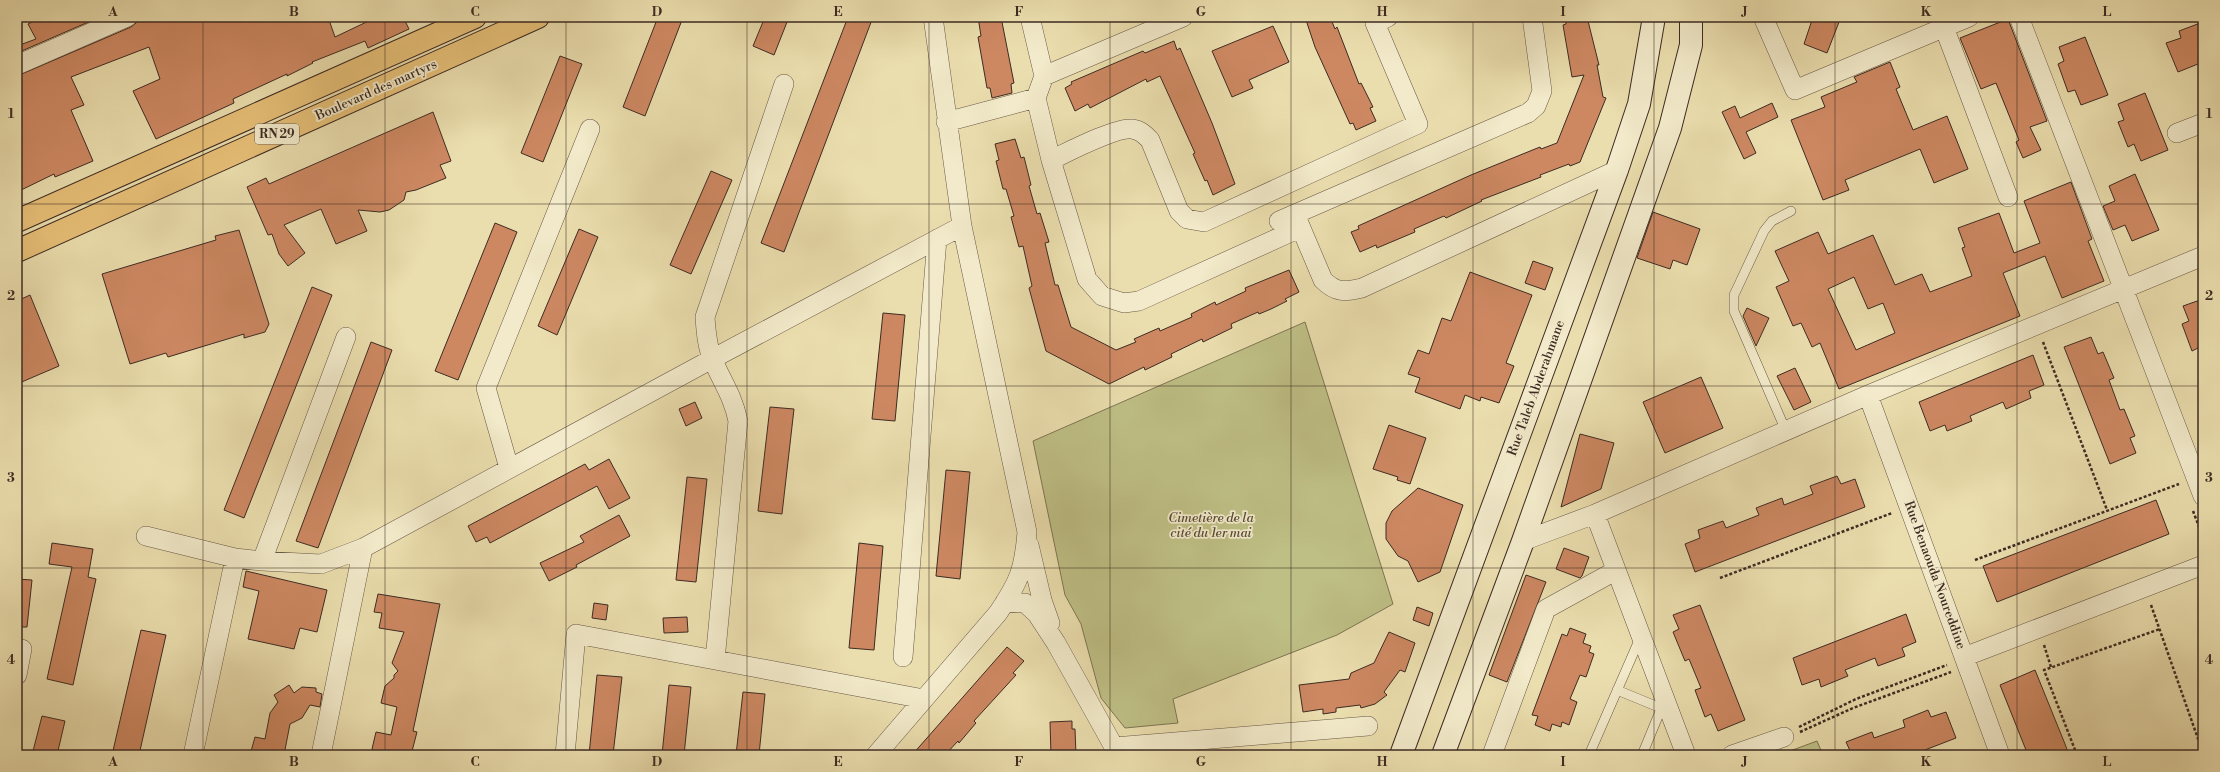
<svg xmlns="http://www.w3.org/2000/svg" width="2220" height="772" font-family="'Libre Bodoni',serif">
	<rect width="100%" height="100%" fill="#ebdeae"/>
	<filter id="stains"><feTurbulence type="fractalNoise" baseFrequency=".005" numOctaves="4"/><feColorMatrix values="0 0 0 0 .2 0 0 0 0 .09 0 0 0 0 .02 0 0 0 .5 -.17"/></filter>
	<radialGradient id="worn" r=".72"><stop offset=".6" stop-color="#630" stop-opacity="0"/><stop offset="1" stop-color="#630" stop-opacity=".3"/></radialGradient>
	<path fill="#bebf85" stroke="#7e7554" d="M1305,322L1393,604L1337,635L1173,699L1178,723L1125,728L1101,698L1081,624L1065,595L1033,441Z
		M1817,741L1823,755H1779Z"/>
	<path fill="#cd8862" stroke="#3d2b23" fill-rule="evenodd" d="M42,17H100L17,53V46L36,39L28,24Z
		M138,17H328L335,37L377,17H403L409,29L368,48L365,41L312,62L313,63L287,76V74L233,99L234,103L156,139L133,91L160,79L149,47L71,77L84,105L71,110L93,161L55,177L54,174L17,192V76L131,27L136,23Z
		M658,17H674L682,20L645,116L623,107Z
		M765,17H789L774,55L753,46Z
		M848,17H873L784,252L761,243Z
		M978,17H1001L1014,83L1011,84L1012,93L992,98L990,88H987L978,37L981,36Z
		M1305,17H1330L1335,29L1337,27L1359,84L1361,83L1373,107L1370,108L1376,121L1356,130L1353,123L1350,124L1315,47Z
		M1565,17H1587L1599,65H1597L1603,97L1606,98L1580,162L1570,166L1569,164L1540,175L1541,177L1481,200L1482,201L1446,218L1444,216L1414,229L1415,232L1377,248L1376,245L1360,252L1351,232L1359,229L1358,226L1471,175L1540,147L1541,149L1557,143L1584,75L1572,77L1563,25L1566,24Z
		M1813,17H1827L1839,22L1827,53L1804,44Z
		M2008,19L2047,121L2030,127L2041,150L2023,158L2016,142L2019,140L1996,83L1981,89L1960,38Z
		M2203,22V62L2178,72L2166,43L2181,38L2179,31Z
		M1273,26L1289,62L1249,80L1253,88L1232,97L1212,51Z
		M2085,37L2108,95L2081,105L2075,90L2068,92L2058,64L2064,61L2059,47Z
		M1174,41L1177,50L1180,48L1212,123L1235,184L1213,195L1207,180L1205,181L1193,154L1195,153L1160,76L1147,82L1146,79L1090,108L1088,104L1075,111L1065,88L1072,84L1071,82L1143,51L1145,53Z
		M560,56L582,64L543,162L521,153Z
		M1890,62L1900,87L1896,89L1913,130L1947,116L1968,169L1934,183L1920,149L1845,180L1849,190L1823,200L1791,120L1825,107L1821,97L1857,82L1854,77Z
		M2145,93L2168,150L2141,161L2134,144L2128,147L2118,122L2124,120L2118,104Z
		M1772,103L1778,117L1746,132L1756,153L1744,159L1722,112L1735,106L1740,118Z
		M433,112L451,161L440,165L446,178L416,190L406,192L404,200L389,210L380,212L358,210L367,231L336,244L321,209L284,225L305,253L288,266L279,254L272,234L268,235L247,187L266,178L269,184Z
		M1015,139L1021,158L1024,157L1031,185L1029,186L1037,214L1040,213L1049,242L1045,243L1055,285H1058L1071,327L1116,350L1136,342L1134,339L1159,328L1160,331L1192,317L1191,314L1215,302L1216,305L1246,291L1245,288L1289,270L1299,292L1285,299L1287,301L1271,309L1259,314L1258,312L1231,324L1232,328L1203,342L1202,339L1171,354L1172,357L1145,370L1144,367L1109,384L1046,351L1029,288L1032,286L1023,246L1019,247L1011,217L1014,216L1006,189H1003L996,161L999,160L995,144Z
		M711,171L732,180L691,274L670,265Z
		M2135,174L2159,230L2132,241L2125,225L2113,230L2103,206L2115,201L2109,186Z
		M2071,182L2092,239L2088,241L2104,281L2062,298L2045,256L2003,273L2020,316L1839,389L1820,343L1812,347L1801,323L1793,326L1776,287L1789,281L1775,251L1818,232L1828,254L1873,235L1895,285L1922,274L1930,292L1972,276L1962,248L1965,247L1958,228L1999,213L2014,253L2040,243L2024,201ZM1854,277L1868,309L1883,303L1895,333L1856,350L1828,289Z
		M1653,212L1700,229L1687,265L1673,260L1670,269L1637,258Z
		M495,223L517,232L458,380L435,371Z
		M579,229L598,237L557,335L538,326Z
		M239,230L269,324L265,332L244,338V334L168,357L166,353L130,364L102,274L216,240L215,236Z
		M1533,261L1553,268L1545,290L1525,283Z
		M1470,272L1532,295L1506,363L1514,366L1499,403L1481,397L1480,401L1465,395L1460,409L1415,392L1420,378L1408,374L1418,350L1429,354L1442,318L1451,321Z
		M312,287L332,295L244,518L224,510Z
		M30,295L59,366L17,384V301Z
		M2203,299V354L2200,347L2192,351L2182,324L2189,321L2183,306Z
		M1747,308L1769,318L1756,346L1743,316Z
		M883,313L905,315L895,421L872,419Z
		M2091,337L2098,354L2103,352L2114,378L2109,380L2120,410L2124,409L2135,436L2130,438L2136,453L2110,464L2064,347Z
		M371,342L392,350L318,548L296,541Z
		M2033,355L2044,385L2029,391L2031,398L2006,409L2003,402L1970,416L1972,421L1947,431L1945,425L1930,431L1919,402Z
		M1795,368L1811,402L1794,410L1777,376Z
		M1701,377L1723,428L1665,453L1643,402Z
		M695,402L702,418L686,426L679,409Z
		M770,407L794,409L782,514L758,511Z
		M1389,425L1426,438L1410,484L1397,480L1398,477L1373,469Z
		M1580,434L1614,443L1601,489L1561,507Z
		M609,459L630,498L609,509L597,486L490,543L487,537L476,542L468,526L585,464L589,470Z
		M946,470L970,472L960,579L936,576Z
		M1837,476L1841,484L1855,479L1865,507L1695,572L1685,544L1700,538L1698,530L1723,521L1726,528L1759,515L1756,508L1782,498L1784,505L1813,494L1810,486Z
		M687,477L707,479L696,582L676,580Z
		M1418,488L1463,505L1440,572L1418,582L1408,561L1398,556L1386,539V523L1392,511Z
		M2156,500L2169,534L1997,602L1983,566Z
		M619,515L630,536L576,565L577,567L549,581L540,563L584,542L580,536Z
		M52,543L93,549L88,577L96,579L73,685L47,679L72,567L49,564Z
		M859,543L883,546L874,650L849,648Z
		M1564,548L1589,557L1582,576L1580,578L1556,569Z
		M246,571L327,590L317,632L300,628L294,649L248,639L259,591L243,587Z
		M1526,575L1546,582L1507,682L1489,675Z
		M17,579L32,580L27,627H17Z
		M378,594L440,604L413,731L417,732L411,755H380L372,749L376,732L391,735L397,707L381,703L385,686L394,678V675L398,671L392,663L404,632L379,628L382,613L374,612Z
		M594,603L608,605L606,620L592,618Z
		M1700,605L1745,720L1718,731L1711,714L1705,717L1695,690L1701,688L1689,659L1685,661L1673,632L1679,629L1673,615Z
		M1417,607L1433,613L1429,626L1413,620Z
		M1906,614L1916,642L1902,648L1905,656L1878,666L1875,658L1845,670L1848,676L1821,687L1819,679L1802,685L1793,658Z
		M687,617L688,632L664,633L663,618Z
		M1570,628L1586,634L1583,643L1591,646L1589,652L1594,654L1586,677L1580,675L1570,699L1577,702L1569,725L1562,722L1561,727L1552,724L1550,731L1535,725L1538,716L1532,715L1562,634L1567,636Z
		M141,630L166,635L139,755H112Z
		M1389,632L1415,643L1405,672L1400,670L1384,692L1387,695L1375,704L1361,708L1360,705L1336,708V712L1323,714V709L1303,712L1299,685L1349,679L1351,673L1374,663Z
		M1007,647L1024,661L1013,673L1016,675L974,721L976,723L959,743L958,741L945,755H912Z
		M2035,670L2065,744L2069,755H2028L2000,685Z
		M597,675L622,677L613,755H589Z
		M289,685L294,693L302,687L316,688V692L322,694L320,707L310,705L302,718L290,724L284,755H250L255,737L265,739L270,713L278,702L274,695Z
		M669,685L691,687L684,755H662Z
		M743,692L765,694L759,755H736Z
		M1928,710L1931,717L1946,712L1956,738L1912,755H1852L1846,742L1872,732L1874,738L1905,727L1903,720Z
		M42,716L65,721L57,755H32Z
		M1072,721V729H1075L1076,755H1051L1050,722Z"/>
	<g fill="none" stroke-linecap="round" stroke-linejoin="round">
		<g stroke="#685846" stroke-width="10">
			<path id="lane" d="M1786,431L1734,311V295L1764,231L1772,221L1791,211
				M1617,690L1668,711
				M1589,755L1640,638
				M1642,755L1661,709"/>
		</g>
		<g stroke="#685846" stroke-width="20">
			<path id="street" d="M1030,17L1044,76
				M1183,17L1044,76L1036,98L1051,160L1087,279L1102,296L1124,303L1139,301L1300,228
				M1763,17L1795,90L1969,17
				M2019,17L2203,496
				M1944,27L2008,197
				M17,65L127,17
				M946,122L1036,98
				M2177,133L2203,123
				M1051,160C1068,152 1116,127 1132,129C1140,130 1144,134 1150,140L1179,211L1187,219L1204,222L1418,124L1375,23L1388,17
				M1295,214L1323,280C1336,293 1345,292 1362,288L1617,170
				M1279,221L1528,113L1536,106L1542,91L1532,17
				M1868,395L2000,755
				M509,468L486,388L590,129
				M1595,514L1686,755
				M146,536L235,558L262,561L321,564L363,548L712,359L962,226
				M1523,541L1595,514L1868,395L2203,256
				M1029,545L1042,600L1050,623
				M262,561L346,337
				M1005,602L1025,603L1037,614L1056,643L1114,747L1368,726
				M17,648L22,649L17,675
				M903,657L937,239
				M1964,657L2203,565
				M715,660L738,421C733,396 722,382 713,360C707,347 706,331 705,317L784,84
				M193,755L235,558
				M321,755L363,548
				M565,755L576,634L924,699
				M876,755L998,613C1019,582 1024,570 1027,532L962,226L933,17
				M1492,755L1546,609L1615,571
				M1732,755L1784,737"/>
		</g>
		<g stroke="#3d2b23" stroke-width="24">
			<path id="secondary" d="M1401,755L1617,170L1639,104L1654,17
				M1443,755L1523,541L1670,128L1691,45V17"/>
		</g>
		<g stroke="#3d2b23" stroke-width="24">
			<path id="highway" d="M17,221L475,17
				M17,251L538,17"/>
		</g>
		<path stroke="#3d2b23" stroke-width="2.5" stroke-dasharray="3 2" stroke-linecap="butt" d="M2043,342L2107,510
			M2193,511L2203,537
			M1975,560L2179,484
			M1720,578L1892,513
			M2151,605L2203,753
			M2044,645L2051,667
			M1799,727L1856,699L1947,665
			M1800,732L1853,708L1951,672
			M2077,755L2044,670L2160,629"/>
		<use href="#lane" stroke="#f2eaca" stroke-width="9"/>
		<use href="#street" stroke="#f2eaca" stroke-width="19"/>
		<use href="#secondary" stroke="#f2eaca" stroke-width="22"/>
		<use href="#highway" stroke="#e6bf77" stroke-width="22"/>
	</g>
	<path fill="none" stroke="#3d2b23" stroke-width="1" stroke-opacity="0.55" d="M203,17V755M385,17V755M566,17V755M747,17V755M929,17V755M1110,17V755M1291,17V755M1473,17V755M1654,17V755M1835,17V755M2017,17V755M17,204H2203M17,386H2203M17,568H2203"/>
	<g text-anchor="middle" dominant-baseline="central" stroke-width="3.5" stroke-linejoin="round" paint-order="stroke">
		<rect fill="#f2eaca" stroke="#736455" stroke-width="1" x="255" y="124" width="44" height="20" rx="3"/>
		<g font-size="12" font-weight="bold" fill="#3d2b23">
			<text x="277" y="134">RN 29</text>
		</g>
		<g font-size="13" fill="#3d2b23" stroke="#f2eaca">
			<text transform="translate(376 90) rotate(-24)">Boulevard des martyrs</text>
			<text transform="translate(1536 388) rotate(-70)">Rue Taleb Abderahmane</text>
			<text transform="translate(1935 575) rotate(70)">Rue Benaouda Noureddine</text>
		</g>
		<g font-size="13" font-style="italic" fill="#574937" stroke="#f2eaca">
			<text x="1211" y="518">Cimetière de la<tspan x="1211" dy="15">cité du 1er mai</tspan></text>
		</g>
	</g>
	<rect width="2220" height="772" fill="none" stroke="#ebdeae" stroke-width="44"/>
	<rect x="22" y="22" width="2176" height="728" fill="none" stroke="#3d2b23" stroke-width="1.5"/>
	<g font-size="13" text-anchor="middle" font-weight="bold" fill="#3d2b23">
		<text x="113" y="16">A</text>
		<text x="294" y="16">B</text>
		<text x="475" y="16">C</text>
		<text x="657" y="16">D</text>
		<text x="838" y="16">E</text>
		<text x="1019" y="16">F</text>
		<text x="1201" y="16">G</text>
		<text x="1382" y="16">H</text>
		<text x="1563" y="16">I</text>
		<text x="1745" y="16">J</text>
		<text x="1926" y="16">K</text>
		<text x="2107" y="16">L</text>
		<text x="11" y="118">1</text>
		<text x="2209" y="118">1</text>
		<text x="11" y="300">2</text>
		<text x="2209" y="300">2</text>
		<text x="11" y="482">3</text>
		<text x="2209" y="482">3</text>
		<text x="11" y="664">4</text>
		<text x="2209" y="664">4</text>
		<text x="113" y="766">A</text>
		<text x="294" y="766">B</text>
		<text x="475" y="766">C</text>
		<text x="657" y="766">D</text>
		<text x="838" y="766">E</text>
		<text x="1019" y="766">F</text>
		<text x="1201" y="766">G</text>
		<text x="1382" y="766">H</text>
		<text x="1563" y="766">I</text>
		<text x="1745" y="766">J</text>
		<text x="1926" y="766">K</text>
		<text x="2107" y="766">L</text>
	</g>
	<rect width="100%" height="100%" filter="url(#stains)"/>
	<rect width="100%" height="100%" fill="url(#worn)"/>
</svg>
